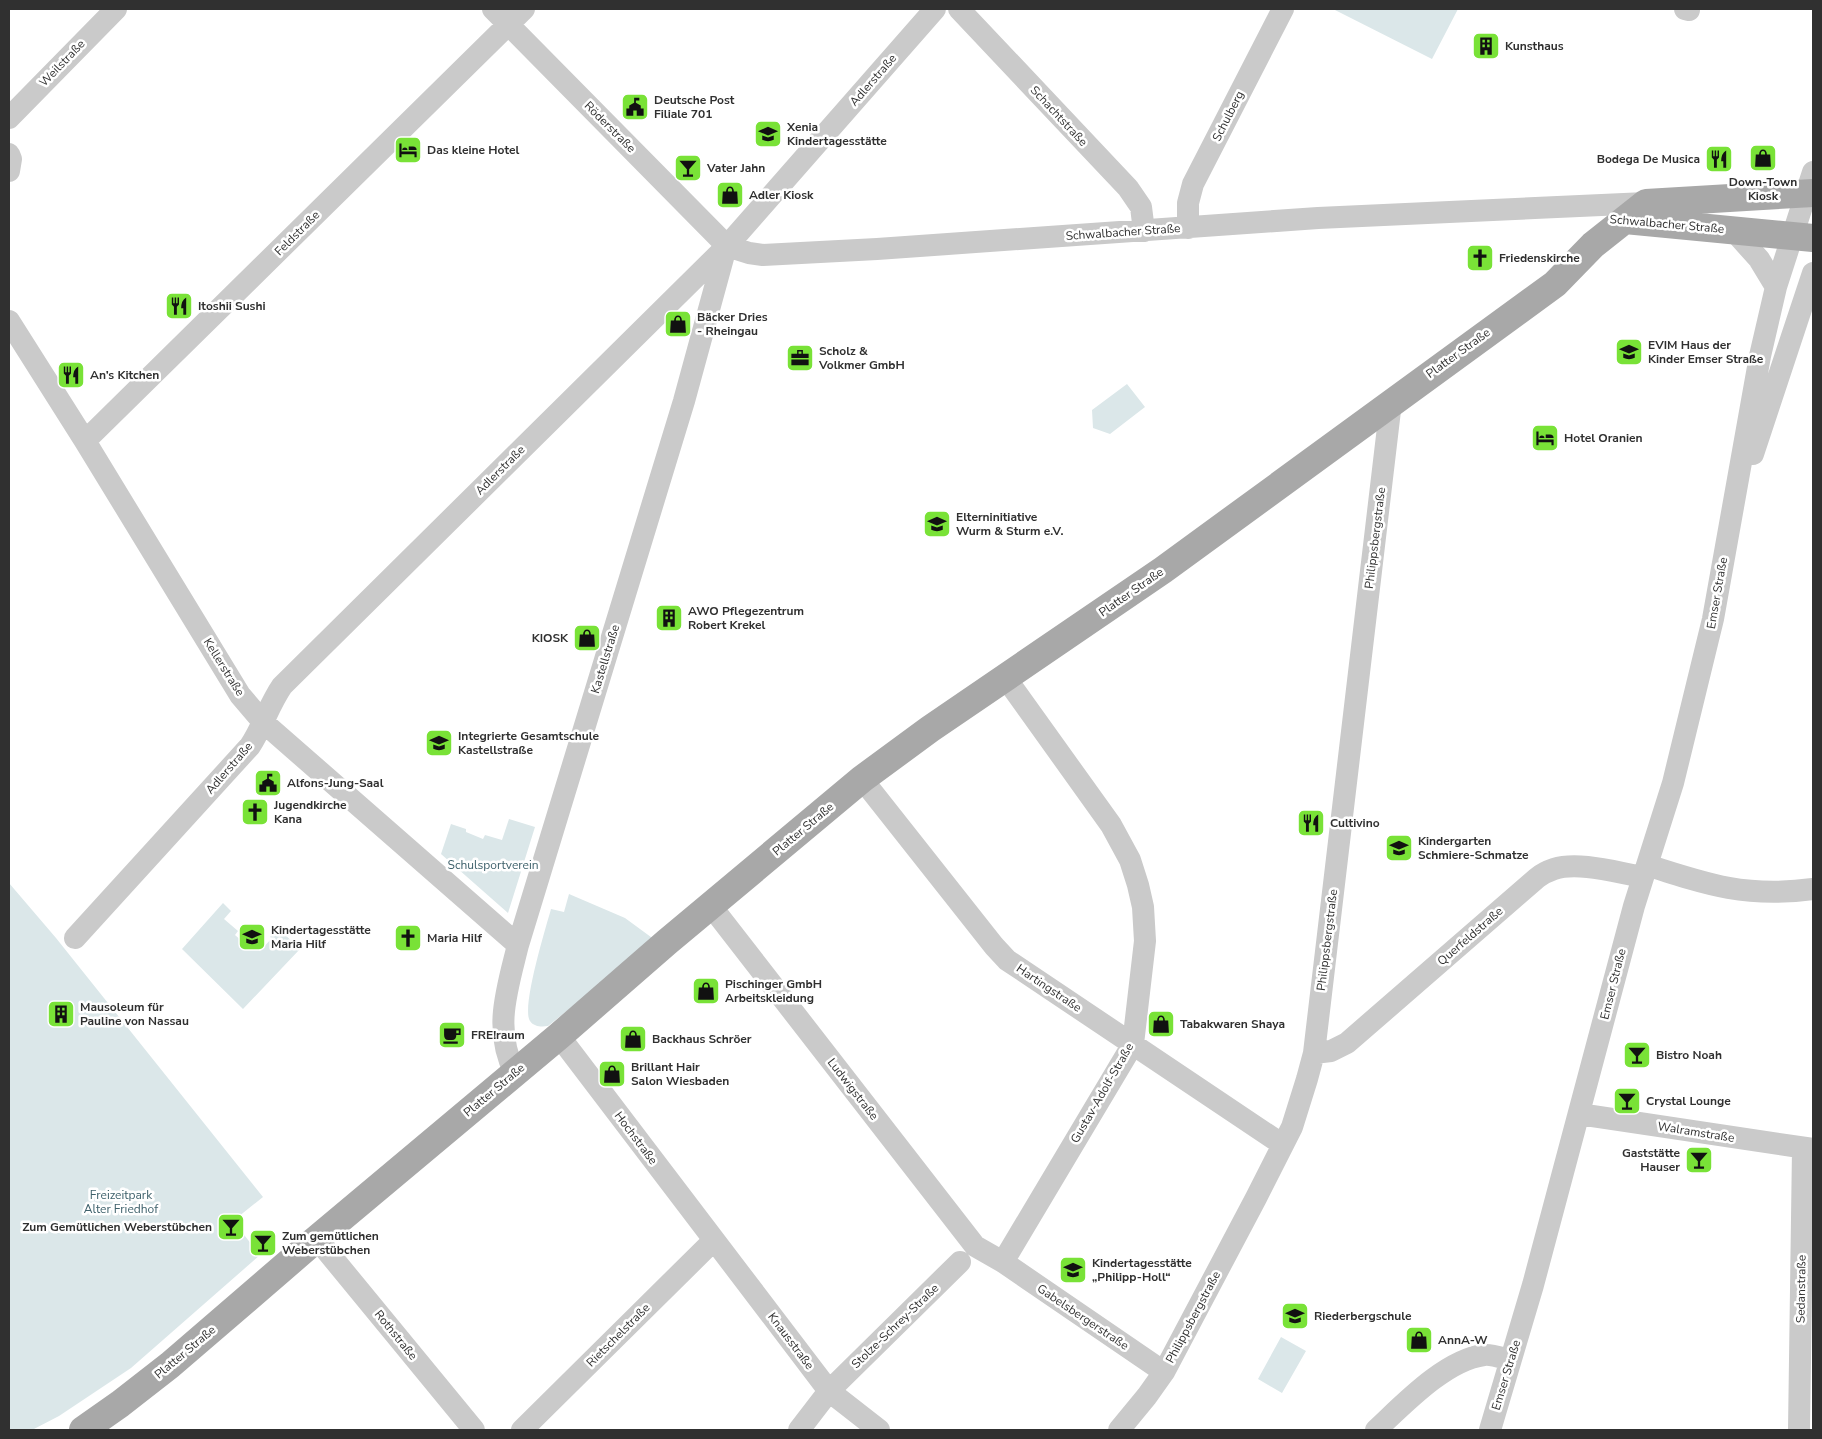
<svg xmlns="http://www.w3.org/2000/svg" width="1822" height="1439" font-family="'Nunito Sans',sans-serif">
	<rect width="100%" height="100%" fill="#fff"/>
	<path fill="#dbe7e9" d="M1333,9H1458L1432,59Z
		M1127,384L1145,407L1110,434L1093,428L1092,410Z
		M509,819L535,827L508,913L441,854L451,824L466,829V832L483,839L485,835L502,840Z
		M9,883L56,938L263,1197L233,1221L260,1255L131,1368L59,1416L32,1430H9Z
		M569,894L625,918L655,940L548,1026C542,1027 534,1027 530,1021C521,1008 546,927 551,909L564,912Z
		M223,903L231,911L224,919L238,931L235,935L243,942L246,939L260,951L272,938L270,937L278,928L300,949L243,1009L182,949Z
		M1281,1337L1306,1351L1282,1393L1258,1379Z"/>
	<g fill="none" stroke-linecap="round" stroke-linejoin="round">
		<path stroke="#cacaca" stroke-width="22" d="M493,9L727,246L749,253L763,255L877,249L1318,218L1646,203
			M959,9L1128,188L1141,207L1144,231
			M1685,9L1689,10V9
			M9,118L116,9
			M9,154L11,159L9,171
			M1188,228V203L1193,184L1283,9
			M1733,230L1759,259L1776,287
			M9,321L85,441L240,695L263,722L518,945
			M85,441L524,9
			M1753,454L1813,273
			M862,779L994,946L1007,960L1283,1145
			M1647,865C1708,885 1748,898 1813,889
			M711,906L975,1246L1003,1262L1164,1372
			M75,938L250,746C263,726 269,705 282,686L727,246L935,9
			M559,1036L829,1391L879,1430
			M1314,1053L1331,1051L1347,1043L1537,878C1542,874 1548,871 1554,869C1579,861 1618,873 1643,877
			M515,1073C493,1029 507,990 518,945L684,401L726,247
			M1579,1114L1813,1149
			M317,1239L474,1430
			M1003,1262L1133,1044L1145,941L1143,907L1138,885L1130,860L1111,825L1005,677
			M522,1430L714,1240
			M799,1430L829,1391L960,1262
			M1119,1430L1147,1396L1164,1372L1256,1198L1292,1127L1307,1079L1314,1053L1391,402
			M1376,1430C1403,1405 1445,1360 1484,1355C1492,1354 1502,1358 1510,1360
			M1490,1430L1533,1285L1634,906L1673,783L1713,619L1760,356L1776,287L1813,172
			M1799,1430L1803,1149"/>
		<path stroke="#a8a8a8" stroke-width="28" d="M1625,220L1813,238
			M83,1430L120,1404L170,1365L307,1247L559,1036L667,942L862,779L930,729L1163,570L1555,284L1593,245L1646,203L1813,193"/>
	</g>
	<defs>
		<g id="building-square" transform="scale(1.4375)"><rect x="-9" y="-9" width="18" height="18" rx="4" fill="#79e237" stroke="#fff"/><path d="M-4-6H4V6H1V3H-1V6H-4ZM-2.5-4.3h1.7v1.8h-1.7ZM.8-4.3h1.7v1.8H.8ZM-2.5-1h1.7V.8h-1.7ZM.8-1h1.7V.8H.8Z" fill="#111"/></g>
		<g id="civic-square" transform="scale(1.4375)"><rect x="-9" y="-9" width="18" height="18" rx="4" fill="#79e237" stroke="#fff"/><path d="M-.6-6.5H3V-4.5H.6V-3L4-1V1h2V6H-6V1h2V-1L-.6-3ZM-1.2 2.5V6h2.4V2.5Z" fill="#111"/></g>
		<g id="school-square" transform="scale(1.4375)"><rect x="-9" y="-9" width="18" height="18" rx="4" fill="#79e237" stroke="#fff"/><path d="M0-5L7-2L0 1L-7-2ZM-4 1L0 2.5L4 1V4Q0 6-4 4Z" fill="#111"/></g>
		<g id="hotel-square" transform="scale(1.4375)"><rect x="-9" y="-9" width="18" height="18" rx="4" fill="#79e237" stroke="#fff"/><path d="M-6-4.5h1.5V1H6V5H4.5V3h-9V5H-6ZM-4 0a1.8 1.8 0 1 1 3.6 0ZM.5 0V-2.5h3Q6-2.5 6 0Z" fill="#111"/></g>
		<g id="shop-square" transform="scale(1.4375)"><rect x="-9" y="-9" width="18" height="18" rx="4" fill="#79e237" stroke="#fff"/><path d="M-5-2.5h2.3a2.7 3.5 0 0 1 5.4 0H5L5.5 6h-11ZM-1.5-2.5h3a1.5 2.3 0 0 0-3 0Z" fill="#111"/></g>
		<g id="restaurant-square" transform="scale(1.4375)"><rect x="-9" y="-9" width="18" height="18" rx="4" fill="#79e237" stroke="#fff"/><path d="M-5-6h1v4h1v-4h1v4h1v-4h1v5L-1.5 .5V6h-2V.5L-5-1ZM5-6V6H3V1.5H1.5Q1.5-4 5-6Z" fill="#111"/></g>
		<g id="bar-square" transform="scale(1.4375)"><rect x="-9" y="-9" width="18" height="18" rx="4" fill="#79e237" stroke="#fff"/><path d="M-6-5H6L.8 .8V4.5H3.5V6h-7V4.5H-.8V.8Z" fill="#111"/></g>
		<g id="church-square" transform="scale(1.4375)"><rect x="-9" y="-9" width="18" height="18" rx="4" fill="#79e237" stroke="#fff"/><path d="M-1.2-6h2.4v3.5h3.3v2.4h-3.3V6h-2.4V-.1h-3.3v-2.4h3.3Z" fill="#111"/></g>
		<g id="office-square" transform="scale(1.4375)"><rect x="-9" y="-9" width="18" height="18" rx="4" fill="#79e237" stroke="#fff"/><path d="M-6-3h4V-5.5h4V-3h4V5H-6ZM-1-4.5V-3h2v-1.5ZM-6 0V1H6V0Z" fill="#111"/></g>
		<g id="cafe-square" transform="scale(1.4375)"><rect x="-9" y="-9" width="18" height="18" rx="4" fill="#79e237" stroke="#fff"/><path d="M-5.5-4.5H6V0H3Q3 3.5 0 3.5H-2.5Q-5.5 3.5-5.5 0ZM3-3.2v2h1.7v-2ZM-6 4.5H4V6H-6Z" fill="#111"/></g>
	</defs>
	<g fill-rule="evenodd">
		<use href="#building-square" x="1486" y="46"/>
		<use href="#civic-square" x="635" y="107"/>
		<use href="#school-square" x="768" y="134"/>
		<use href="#hotel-square" x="408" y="150"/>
		<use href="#shop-square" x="1763" y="158"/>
		<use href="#restaurant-square" x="1719" y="159"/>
		<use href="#bar-square" x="688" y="168"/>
		<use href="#shop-square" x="730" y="195"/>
		<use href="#church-square" x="1480" y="258"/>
		<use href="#restaurant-square" x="179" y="306"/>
		<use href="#shop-square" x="678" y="324"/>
		<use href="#school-square" x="1629" y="352"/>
		<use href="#office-square" x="800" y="358"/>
		<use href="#restaurant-square" x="71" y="375"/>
		<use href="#hotel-square" x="1545" y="438"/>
		<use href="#school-square" x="937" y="524"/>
		<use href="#building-square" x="669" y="618"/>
		<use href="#shop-square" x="587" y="638"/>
		<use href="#school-square" x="439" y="743"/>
		<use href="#civic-square" x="268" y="783"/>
		<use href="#church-square" x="255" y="812"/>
		<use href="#restaurant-square" x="1311" y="823"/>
		<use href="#school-square" x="1399" y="848"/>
		<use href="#school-square" x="252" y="937"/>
		<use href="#church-square" x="408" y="938"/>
		<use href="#shop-square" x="706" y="991"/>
		<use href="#building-square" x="61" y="1014"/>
		<use href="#shop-square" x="1161" y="1024"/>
		<use href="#cafe-square" x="452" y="1035"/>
		<use href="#shop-square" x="633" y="1039"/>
		<use href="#bar-square" x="1637" y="1055"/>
		<use href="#shop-square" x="612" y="1074"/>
		<use href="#bar-square" x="1627" y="1101"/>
		<use href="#bar-square" x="1699" y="1160"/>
		<use href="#bar-square" x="231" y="1227"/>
		<use href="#bar-square" x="263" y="1243"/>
		<use href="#school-square" x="1073" y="1270"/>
		<use href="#school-square" x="1295" y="1316"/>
		<use href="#shop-square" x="1419" y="1340"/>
	</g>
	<g text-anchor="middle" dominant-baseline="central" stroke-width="5" stroke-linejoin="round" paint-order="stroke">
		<g font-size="12" font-weight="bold" fill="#303030" stroke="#fff" text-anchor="start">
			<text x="1505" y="46">Kunsthaus</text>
			<text x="654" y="100">Deutsche Post<tspan x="654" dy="14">Filiale 701</tspan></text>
			<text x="787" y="127">Xenia<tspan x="787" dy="14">Kindertagesstätte</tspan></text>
			<text x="427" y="150">Das kleine Hotel</text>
			<text x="1700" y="159" text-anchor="end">Bodega De Musica</text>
			<text x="707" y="168">Vater Jahn</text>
			<text x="1763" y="182" text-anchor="middle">Down-Town<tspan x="1763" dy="14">Kiosk</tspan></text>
			<text x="749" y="195">Adler Kiosk</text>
			<text x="1499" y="258">Friedenskirche</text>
			<text x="198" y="306">Itoshii Sushi</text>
			<text x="697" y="317">Bäcker Dries<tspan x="697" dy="14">- Rheingau</tspan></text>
			<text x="1648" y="345">EVIM Haus der<tspan x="1648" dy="14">Kinder Emser Straße</tspan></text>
			<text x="819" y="351">Scholz &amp;<tspan x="819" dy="14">Volkmer GmbH</tspan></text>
			<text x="90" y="375">An’s Kitchen</text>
			<text x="1564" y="438">Hotel Oranien</text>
			<text x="956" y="517">Elterninitiative<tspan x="956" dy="14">Wurm &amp; Sturm e.V.</tspan></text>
			<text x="688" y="611">AWO Pflegezentrum<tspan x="688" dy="14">Robert Krekel</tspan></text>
			<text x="568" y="638" text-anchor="end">KIOSK</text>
			<text x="458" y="736">Integrierte Gesamtschule<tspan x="458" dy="14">Kastellstraße</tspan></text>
			<text x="287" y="783">Alfons-Jung-Saal</text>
			<text x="274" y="805">Jugendkirche<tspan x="274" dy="14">Kana</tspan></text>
			<text x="1330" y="823">Cultivino</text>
			<text x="1418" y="841">Kindergarten<tspan x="1418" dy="14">Schmiere-Schmatze</tspan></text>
			<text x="271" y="930">Kindertagesstätte<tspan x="271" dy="14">Maria Hilf</tspan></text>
			<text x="427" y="938">Maria Hilf</text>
			<text x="725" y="984">Pischinger GmbH<tspan x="725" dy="14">Arbeitskleidung</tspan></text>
			<text x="80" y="1007">Mausoleum für<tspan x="80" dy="14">Pauline von Nassau</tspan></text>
			<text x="1180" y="1024">Tabakwaren Shaya</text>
			<text x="471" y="1035">FRE!raum</text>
			<text x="652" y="1039">Backhaus Schröer</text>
			<text x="1656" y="1055">Bistro Noah</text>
			<text x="631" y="1067">Brillant Hair<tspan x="631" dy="14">Salon Wiesbaden</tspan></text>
			<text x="1646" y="1101">Crystal Lounge</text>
			<text x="1680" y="1153" text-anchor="end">Gaststätte<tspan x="1680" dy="14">Hauser</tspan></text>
			<text x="212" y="1227" text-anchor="end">Zum Gemütlichen Weberstübchen</text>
			<text x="282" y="1236">Zum gemütlichen<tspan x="282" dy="14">Weberstübchen</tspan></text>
			<text x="1092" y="1263">Kindertagesstätte<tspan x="1092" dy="14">„Philipp-Holl“</tspan></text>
			<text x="1314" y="1316">Riederbergschule</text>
			<text x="1438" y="1340">AnnA-W</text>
		</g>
		<g font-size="12" fill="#303030" stroke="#fff">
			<text transform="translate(62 63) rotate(-46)">Weilstraße</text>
			<text transform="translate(873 80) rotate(-49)">Adlerstraße</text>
			<text transform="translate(1059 116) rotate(47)">Schachtstraße</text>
			<text transform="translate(1228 116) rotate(-63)">Schulberg</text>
			<text transform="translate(610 127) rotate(45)">Röderstraße</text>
			<text transform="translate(1667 224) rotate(5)">Schwalbacher Straße</text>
			<text transform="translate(1123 232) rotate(-4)">Schwalbacher Straße</text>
			<text transform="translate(297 233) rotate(-45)">Feldstraße</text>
			<text transform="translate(1458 353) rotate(-36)">Platter Straße</text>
			<text transform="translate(500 470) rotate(-45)">Adlerstraße</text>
			<text transform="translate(1375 538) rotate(-83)">Philippsbergstraße</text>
			<text transform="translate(1131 592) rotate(-35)">Platter Straße</text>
			<text transform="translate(1717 593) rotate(-80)">Emser Straße</text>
			<text transform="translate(605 659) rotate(-73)">Kastellstraße</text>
			<text transform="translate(224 667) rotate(58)">Kellerstraße</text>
			<text transform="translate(229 768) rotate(-49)">Adlerstraße</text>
			<text transform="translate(803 829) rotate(-40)">Platter Straße</text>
			<text transform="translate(1470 936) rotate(-41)">Querfeldstraße</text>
			<text transform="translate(1327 940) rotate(-83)">Philippsbergstraße</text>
			<text transform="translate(1613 984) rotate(-76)">Emser Straße</text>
			<text transform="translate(1049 988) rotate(34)">Hartingstraße</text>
			<text transform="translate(853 1089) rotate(52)">Ludwigstraße</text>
			<text transform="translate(494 1090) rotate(-40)">Platter Straße</text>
			<text transform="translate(1102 1093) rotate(-60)">Gustav-Adolf-Straße</text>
			<text transform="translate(1696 1132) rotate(9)">Walramstraße</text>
			<text transform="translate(636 1138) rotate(53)">Hochstraße</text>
			<text transform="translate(1801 1289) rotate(-89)">Sedanstraße</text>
			<text transform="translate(1083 1317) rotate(34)">Gabelsbergerstraße</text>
			<text transform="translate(1193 1317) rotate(-62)">Philippsbergstraße</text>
			<text transform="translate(895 1326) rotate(-44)">Stolze-Schrey-Straße</text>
			<text transform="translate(396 1335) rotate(51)">Rothstraße</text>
			<text transform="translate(618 1335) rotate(-45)">Rietschelstraße</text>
			<text transform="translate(791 1341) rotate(53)">Knausstraße</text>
			<text transform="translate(185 1352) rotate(-40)">Platter Straße</text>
			<text transform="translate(1506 1375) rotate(-73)">Emser Straße</text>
		</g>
		<g font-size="12" fill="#3e616b" stroke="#fff">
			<text x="493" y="865">Schulsportverein</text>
			<text x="121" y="1195">Freizeitpark<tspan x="121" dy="14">Alter Friedhof</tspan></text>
		</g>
	</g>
	<rect width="1822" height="1439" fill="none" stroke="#303030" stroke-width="20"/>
</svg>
